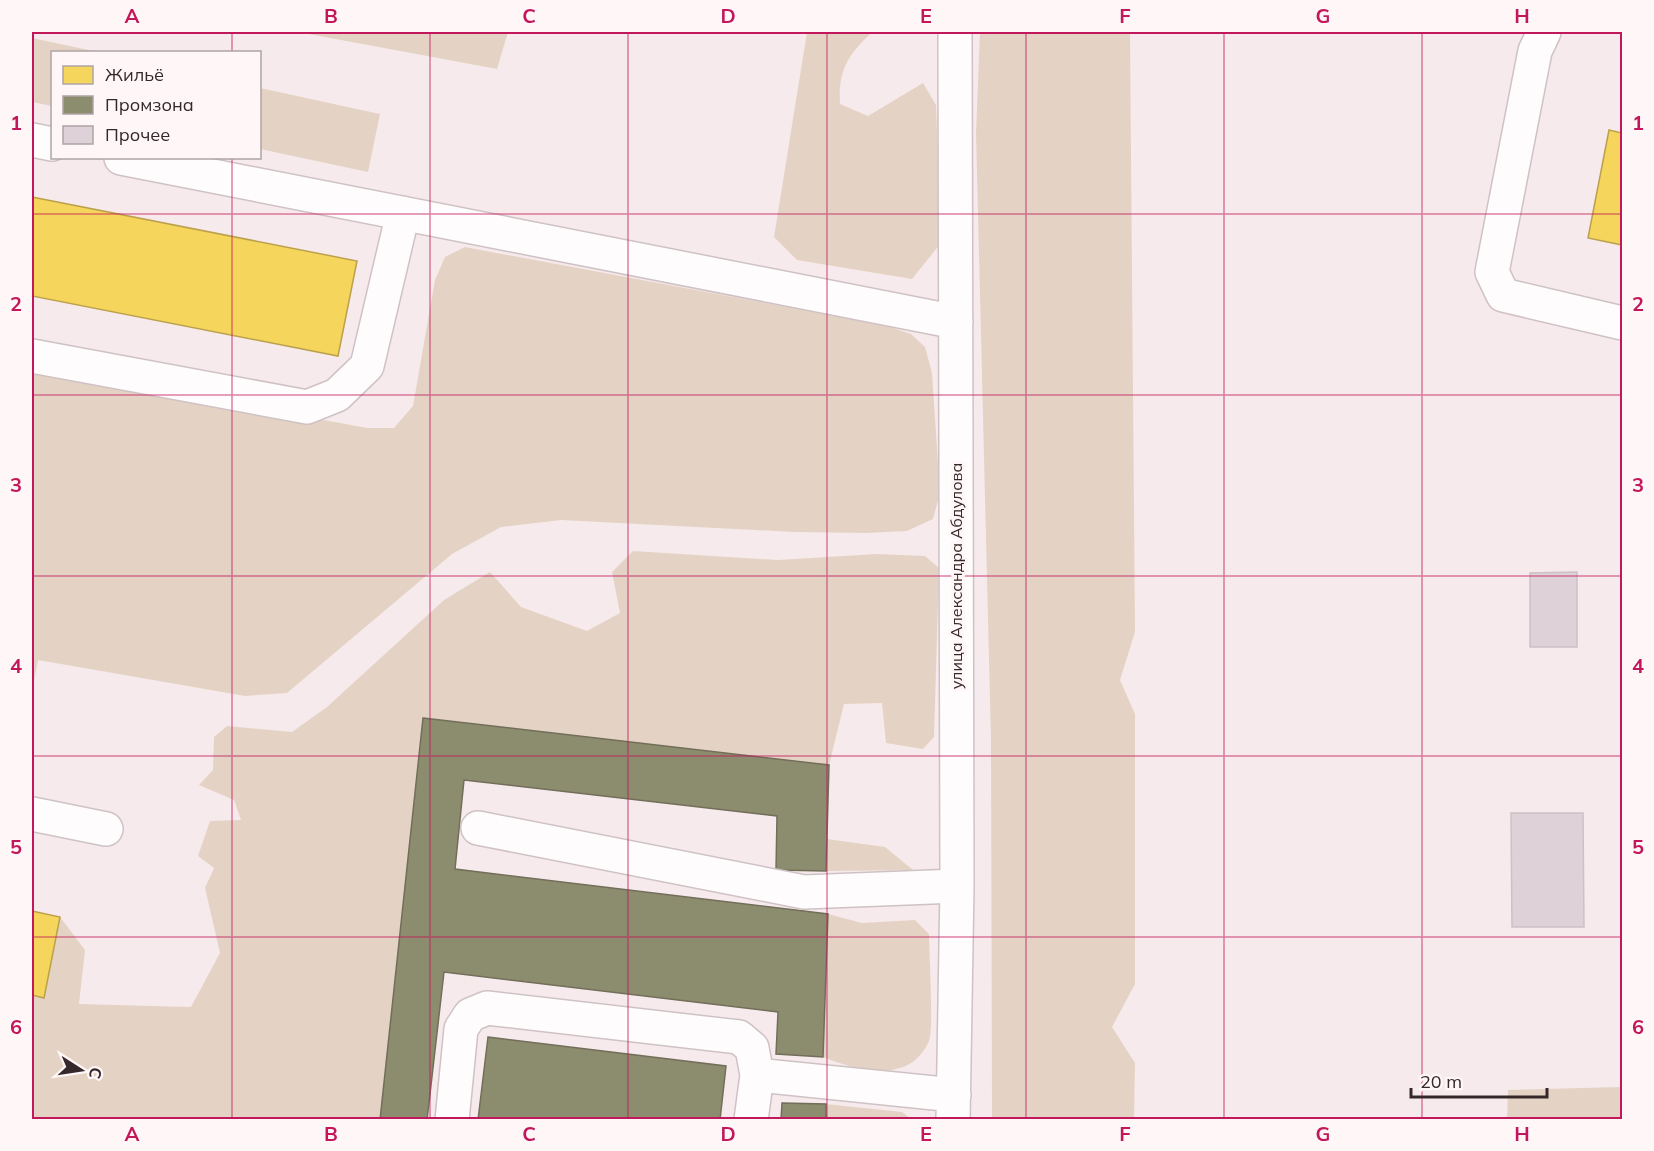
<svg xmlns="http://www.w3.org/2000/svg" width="1654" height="1151" font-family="Mulish,sans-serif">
	<rect width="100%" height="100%" fill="#f7eaec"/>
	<path fill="#e4d3c4" d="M298,32H508L497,69Z
		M807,32H872C848,55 838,70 840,104L868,116L923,83L936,105L941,243L912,279L797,260L774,237Z
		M980,32H1130L1135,632L1120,680L1135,714V984L1112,1027L1135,1063L1134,1119L996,1120L992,1117L991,740L976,133Z
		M32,38L98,52H52V106L32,102Z
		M260,88L380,114L368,172L260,149Z
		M465,247L884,325L911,334L925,347L932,373L940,493L933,519L907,531L866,533L795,532L561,520L501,527L452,554L287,693L245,696L38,660L32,692V366L367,428H394L413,406L435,280L445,257Z
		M633,551L778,560L877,554L925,556L939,568L934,737L923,749L886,743L882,703L844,704L829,765L423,718L380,1119H32V995L44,997L60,917L85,950L79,1004L191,1007L220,953L205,888L214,868L198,856L210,821L241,820L234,800L199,785L213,770L214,737L227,726L292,732L327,707L444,600L490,572L521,607L587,631L620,613L612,572Z
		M827,839L885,847L913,870L826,871Z
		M828,914L862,923L915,920L929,934C929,953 934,1029 929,1041C910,1085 857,1071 823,1057Z
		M1622,1087V1119H1507L1508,1090Z
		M826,1104L902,1112L911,1119L826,1120Z"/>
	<path fill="#f6d55c" stroke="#bca14d" stroke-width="1.5" d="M1609,130L1622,133V245L1588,238Z
		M32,197L357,261L338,356L32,296Z
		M32,911L60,917L44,998L32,995Z"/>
	<path fill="#8c8c6e" stroke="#726e5a" stroke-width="1.5" d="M423,718L829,765L826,871L776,870L777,816L464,780L455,869L828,914L823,1057L776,1054L778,1012L444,972L427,1120H380Z
		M488,1037L726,1066L720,1120H478Z
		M782,1103L826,1104V1120H781Z"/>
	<path fill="#ded2d8" stroke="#cdc1c6" stroke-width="1.5" d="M1577,572V647H1530V573Z
		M1511,813H1583L1584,927H1512Z"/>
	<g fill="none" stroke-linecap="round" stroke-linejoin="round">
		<g stroke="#cfc2c4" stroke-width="36">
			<path id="minor" d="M1544,32L1535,51L1492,272L1503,295L1622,323
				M32,140L52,144
				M121,158L956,322
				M32,356L307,407L337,395L367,366L403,213
				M32,814L106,829
				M478,828L804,892L957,886
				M757,1075L954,1095
				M452,1120L461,1029L470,1015L487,1008L739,1037L752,1048L757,1075L751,1120
				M953,1120L957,886L955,32"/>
		</g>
		<use href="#minor" stroke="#fefcfc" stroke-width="33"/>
	</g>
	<path fill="none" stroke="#c2185b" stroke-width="1.5" stroke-opacity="0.55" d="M232,32V52M430,32V1120M628,32V1120M827,32V1120M1026,32V1120M1224,32V1120M1422,32V1120M232,158V1120M32,214H1622M32,395H1622M32,576H1622M32,756H1622M32,937H1622"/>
	<g text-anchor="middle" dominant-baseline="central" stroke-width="6" stroke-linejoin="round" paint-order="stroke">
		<g font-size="16" fill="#36282a" stroke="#fff6f7">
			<text transform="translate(956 576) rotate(-90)">улица Александра Абдулова</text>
		</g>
	</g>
	<rect width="1654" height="1151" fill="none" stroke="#fff6f7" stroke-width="66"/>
	<rect x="51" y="51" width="210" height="108" fill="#fff6f7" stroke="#afa4a5" stroke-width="1.5"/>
	<rect x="63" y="66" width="30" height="18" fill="#f6d55c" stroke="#afa4a5" stroke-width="1.5"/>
	<text x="105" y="81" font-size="18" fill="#36282a">Жильё</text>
	<rect x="63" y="96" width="30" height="18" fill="#8c8c6e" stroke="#afa4a5" stroke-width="1.5"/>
	<text x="105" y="111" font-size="18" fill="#36282a">Промзона</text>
	<rect x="63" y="126" width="30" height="18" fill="#ded2d8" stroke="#afa4a5" stroke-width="1.5"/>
	<text x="105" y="141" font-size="18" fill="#36282a">Прочее</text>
	<g transform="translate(81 1070) rotate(102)" stroke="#fff6f7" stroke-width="4.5" paint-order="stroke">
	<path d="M0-4.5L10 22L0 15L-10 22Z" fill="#36282a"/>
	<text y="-9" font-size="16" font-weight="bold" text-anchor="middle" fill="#36282a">С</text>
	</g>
	<path d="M1411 1088v9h136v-9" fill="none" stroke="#36282a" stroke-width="3"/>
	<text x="1420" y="1088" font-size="18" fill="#36282a" stroke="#fff6f7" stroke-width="4.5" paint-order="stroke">20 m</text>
	<rect x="33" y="33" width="1588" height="1085" fill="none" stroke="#c2185b" stroke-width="2"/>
	<g font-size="20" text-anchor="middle" font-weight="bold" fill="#c2185b">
		<text x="132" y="23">A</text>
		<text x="331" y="23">B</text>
		<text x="529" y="23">C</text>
		<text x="728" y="23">D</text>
		<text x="926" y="23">E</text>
		<text x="1125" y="23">F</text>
		<text x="1323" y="23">G</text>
		<text x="1522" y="23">H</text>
		<text x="16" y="130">1</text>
		<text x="1638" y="130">1</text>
		<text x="16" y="311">2</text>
		<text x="1638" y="311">2</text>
		<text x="16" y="492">3</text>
		<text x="1638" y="492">3</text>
		<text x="16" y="673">4</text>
		<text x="1638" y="673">4</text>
		<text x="16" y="854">5</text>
		<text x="1638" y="854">5</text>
		<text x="16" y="1034">6</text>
		<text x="1638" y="1034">6</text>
		<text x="132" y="1141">A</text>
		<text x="331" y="1141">B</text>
		<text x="529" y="1141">C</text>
		<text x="728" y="1141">D</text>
		<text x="926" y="1141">E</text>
		<text x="1125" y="1141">F</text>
		<text x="1323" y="1141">G</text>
		<text x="1522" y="1141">H</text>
	</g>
</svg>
